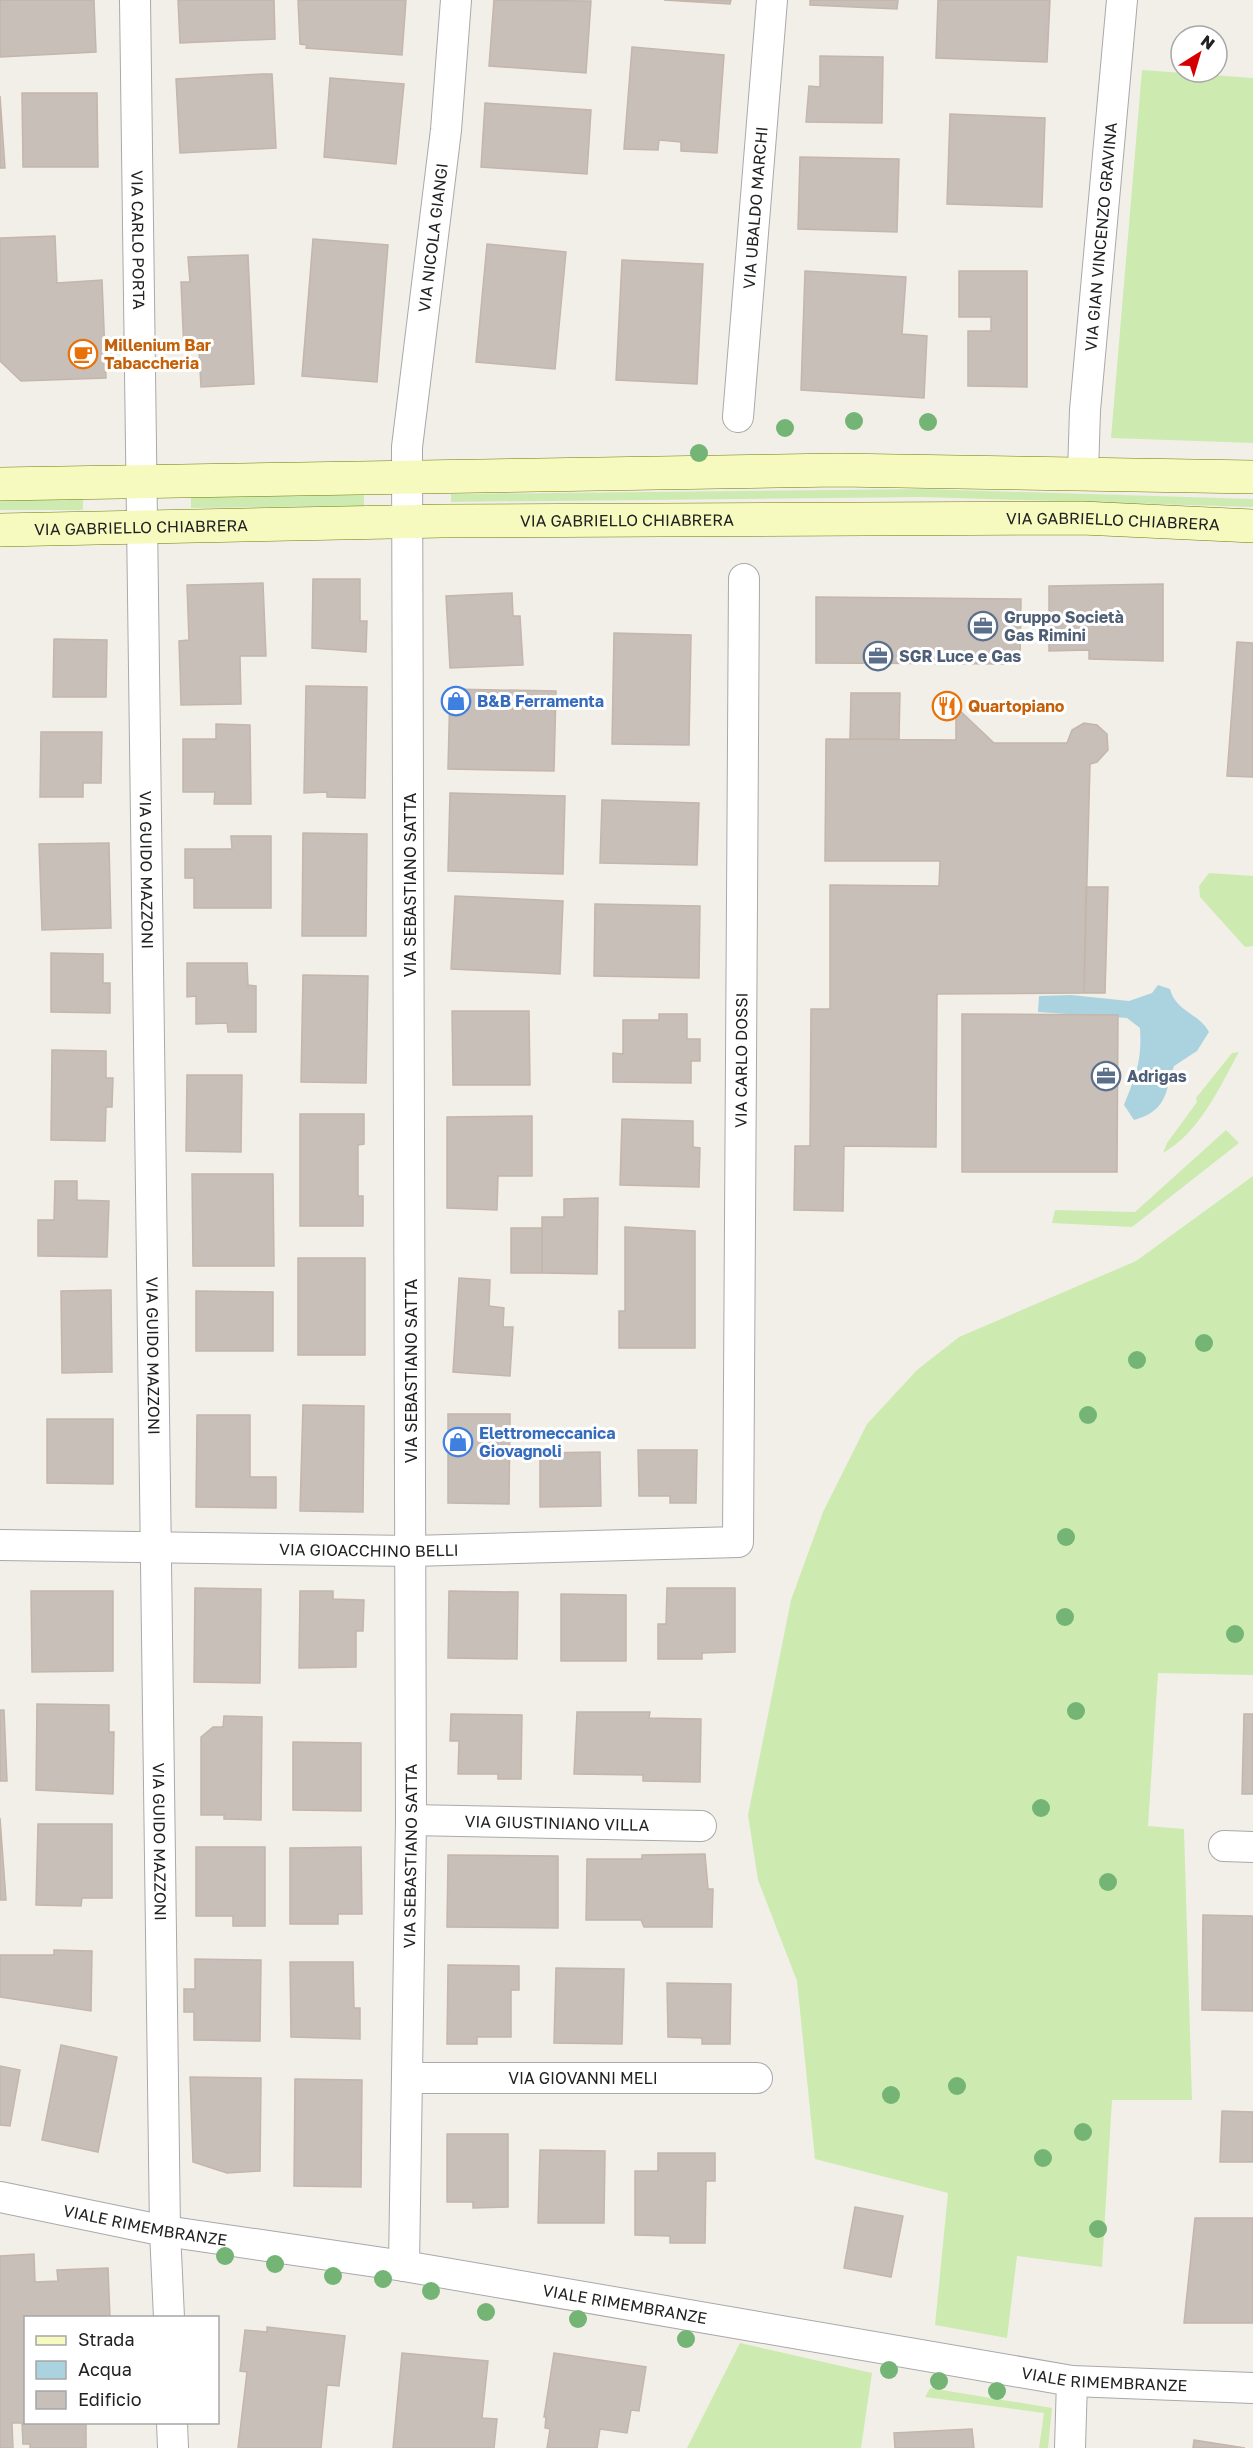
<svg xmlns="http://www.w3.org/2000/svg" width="1253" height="2448" font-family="'Golos Text',sans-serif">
	<rect width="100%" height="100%" fill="#f2efe9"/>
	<path fill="#cdebb0" d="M1142,70L1253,78V443L1111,438Z
		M922,489L1253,499V507L921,497L451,502V494Z
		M364,495V506L191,508V496Z
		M83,498V510H0V499Z
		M1209,873L1253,876V946L1245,947L1200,897L1199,886Z
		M1239,1052C1219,1088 1200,1132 1163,1153L1167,1143L1197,1102L1196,1098L1232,1053Z
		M1226,1130L1239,1143L1132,1227L1052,1223L1055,1210L1135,1212Z
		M1253,1176V1675L1158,1673L1148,1826L1184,1829L1192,2100H1112L1102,2267L1017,2256L1007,2338L935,2325L948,2193L815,2159L797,1981L758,1880L748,1815L791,1600L823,1512L867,1424L917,1370L959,1337L1136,1261Z
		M740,2343L872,2373L861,2448H687Z
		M930,2388L1052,2408L1048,2448H1039L1044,2413L925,2397Z"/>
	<path fill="#aad3df" d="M1158,985L1170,989C1176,1012 1199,1013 1209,1032L1197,1051L1174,1066C1165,1095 1166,1111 1134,1120L1124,1105C1136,1075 1142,1061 1140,1028L1127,1018L1038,1012L1039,996L1071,995L1129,1001L1152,993Z"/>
	<path fill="#c7bfb8" stroke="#c4b6ab" stroke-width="1.5" d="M0,0H94L96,52L0,57Z
		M178,0H274L275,39L180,43Z
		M298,0H406L402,55L306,48L307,45L300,44Z
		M494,0L591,1L586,73L489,66Z
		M664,0H731L730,4Z
		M810,0H898L897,9L810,5Z
		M938,0H1050L1047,62L936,58Z
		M632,47L724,55L717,153L681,151V142L659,140L658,150L624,149Z
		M820,56L883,57L882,123L806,122L809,86L820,87Z
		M261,74H272L276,148L180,153L176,79Z
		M330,78L404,84L396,164L324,157Z
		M22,93H97L98,167H23Z
		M0,96L5,168H0Z
		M485,103L591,110L587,174L481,167Z
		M950,114L1045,118L1042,207L947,204Z
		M800,157L899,159L897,232L798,229Z
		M55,236L57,283L102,280L106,378L21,381L0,361V238Z
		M313,239L388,245L377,382L302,376Z
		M487,244L566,252L555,369L476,362Z
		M248,255L254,384L201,387L199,351L184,352L181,282H190L188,257Z
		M622,260L703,264L697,384L616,380Z
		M805,271L906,277L902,334L927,336L924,398L801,390Z
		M959,271H1027V387L968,386V331H991V317H959Z
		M313,579H360V621H367L366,652L312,648Z
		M263,583L266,656H240L241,704L181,705L179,641L189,640L187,585Z
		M1163,584V661L1089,659V650L1049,651V586Z
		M512,593L513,616H520L523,665L450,668L446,596Z
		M816,597L1021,599L1020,664L816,663Z
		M614,633L691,635L689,745L612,744Z
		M54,639L107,640L106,697H53Z
		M1237,642L1253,643V777L1227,776Z
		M306,686L367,687L365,798L327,797V792L304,793Z
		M450,689L556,691L554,771L448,769Z
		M851,693H900L899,739H850Z
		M956,707L994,743H1067L1072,730L1084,723L1097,725L1107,734L1108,750L1097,762L1090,764L1084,993L937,994L936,1147L844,1146L843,1211L794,1210L795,1146H810L811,1009H830V885L939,886L940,861H825L826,739L956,740Z
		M216,724L250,725L251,804H214L215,792H183V739H216Z
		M41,732H102L101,783H83V797H40Z
		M450,793L565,796L563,874L448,871Z
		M602,800L699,803L697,865L600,863Z
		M303,833L367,834L366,936H302Z
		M231,836H271V908H194V878H185V849H232Z
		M109,843L111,928L42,930L39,844Z
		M1086,887H1108L1105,993H1084Z
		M455,896L563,901L560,974L451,969Z
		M595,904L700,906L699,978L594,976Z
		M51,953L103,954V983H110V1013L51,1012Z
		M187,963H247L248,985L256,986V1032H228L227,1023L196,1024V996L187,997Z
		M303,975L368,976L366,1083L301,1082Z
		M452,1011H529L530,1085H453Z
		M659,1014H687V1039H700V1061H691V1083L613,1082V1053L623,1054V1020H659Z
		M962,1014L1118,1015L1117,1172H962Z
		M52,1050L106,1051V1078H113L112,1107H106L105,1141L51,1140Z
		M187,1075H242L241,1152L186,1151Z
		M300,1114H364V1144L358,1145V1196H363V1226H300Z
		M532,1116V1176H498L497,1210L447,1208V1117Z
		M622,1119L693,1121V1147L700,1148L699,1187L620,1185Z
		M192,1174H273L274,1266H193Z
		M55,1181H77V1200L109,1201L107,1257L38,1256V1220H54Z
		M598,1198L597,1274L542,1273V1217H564V1199Z
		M625,1227L695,1231V1348H619V1311H625Z
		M511,1228H542V1273H511Z
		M298,1258H365V1355H298Z
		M459,1278L490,1280L489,1306L504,1308L503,1327H513L510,1376L453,1372Z
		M111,1290L112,1372L62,1373L61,1291Z
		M196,1291L273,1292V1351H196Z
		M303,1405L364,1406L363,1512L300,1511Z
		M448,1414H510L509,1504L448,1503Z
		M197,1415H250V1477H276V1508L196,1507Z
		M47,1419H113V1484L47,1483Z
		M638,1450H697L696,1503H670V1496H639Z
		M600,1452L601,1506L540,1507V1453Z
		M195,1588L261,1589L260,1683L194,1682Z
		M667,1588H735V1652L702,1653V1659H658V1624H666Z
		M31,1591H113V1671L32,1672Z
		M300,1591H333V1599L364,1600L363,1631H356V1667L299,1668Z
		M449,1591L518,1592L517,1659L448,1658Z
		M561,1594L626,1595V1661H561Z
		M37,1704L109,1705V1732H114L113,1794L36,1790Z
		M0,1710H4L7,1781H0Z
		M577,1712H650L649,1718L701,1719L700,1782L643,1781V1775L574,1774Z
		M451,1714L522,1715L521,1779H498V1774H458L459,1741H450Z
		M1244,1714H1253V1794H1242Z
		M224,1716L262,1717L261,1820L224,1819V1815H201V1737L213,1727H223Z
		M293,1742L361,1743V1811L293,1810Z
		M0,1818L6,1900H0Z
		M38,1824H112V1898H82L81,1906L36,1905Z
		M196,1847H265V1926H233V1916H196Z
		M361,1847L362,1914H338V1924H290V1848Z
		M705,1854L708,1889H713L712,1927H644L641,1920H586L587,1859H642V1855Z
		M448,1855L558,1856V1928L447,1927Z
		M1203,1915L1253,1916V2011L1202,2010Z
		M54,1950L92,1951L91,2011L0,1997V1955H54Z
		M195,1959L261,1960L260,2041L194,2040V2012H184V1989H195Z
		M290,1962H353L354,2008H360V2039L291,2037Z
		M448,1965L519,1966V1990H511V2037H477V2044H447Z
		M556,1968L624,1969L622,2044L554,2043Z
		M667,1983L731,1984L730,2044H702V2038L668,2037Z
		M61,2045L117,2057L98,2152L42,2140Z
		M0,2066L20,2070L10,2126L0,2125Z
		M190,2077L261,2078L260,2171L227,2173L193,2162Z
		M295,2079L362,2080L361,2187L294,2186Z
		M1222,2111L1253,2112V2162H1220Z
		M447,2134H508V2207L473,2208V2202H447Z
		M540,2150L605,2151L604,2223H538Z
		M658,2153H715V2181H706L705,2243H670V2236L635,2235V2171H658Z
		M855,2207L903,2216L891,2277L844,2268Z
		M1195,2218H1253V2323H1184Z
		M34,2254L35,2282L58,2281L57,2270L108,2268L110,2318H26V2422H86V2448H30V2444H23L22,2423H12L13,2448H0V2256Z
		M267,2327L345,2336L339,2386L327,2385L321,2448H238L247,2372L240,2371L245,2330L267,2332Z
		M402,2353L488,2361L482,2418L497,2419L494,2448H393Z
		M554,2353L646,2367L639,2411L631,2410L627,2433L600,2429L597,2448H547L550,2429L545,2428L546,2417H544Z
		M972,2429L974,2448H895L894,2433Z
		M1194,2440L1245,2448H1193Z"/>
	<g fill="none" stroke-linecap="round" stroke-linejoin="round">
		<g stroke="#a9a9a9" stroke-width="32">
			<g id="street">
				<path id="s1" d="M135,0L165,2231L169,2318"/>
				<path id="s2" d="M738,417L772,0"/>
				<path id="s3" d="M1083,473L1085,410L1122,0"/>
				<path id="s4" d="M0,1545L412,1551L738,1542L744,579"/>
				<path id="s5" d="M411,1820L701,1826"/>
				<path d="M1224,1846L1253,1847"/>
				<path id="s6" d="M407,2078H757"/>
				<path id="s7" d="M0,2197L165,2231L404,2266L1072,2381L1253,2388"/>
				<path id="s8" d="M404,2266L411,1820L407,447L446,130L456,0"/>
				<path d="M172,2422L173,2448"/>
				<path d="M1070,2448L1072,2381"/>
			</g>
		</g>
		<g stroke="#707d05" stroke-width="34">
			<g id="secondary">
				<path d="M0,484L838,470L1253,477"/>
				<path id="s9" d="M0,530L442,521L1082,518L1253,526"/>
			</g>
		</g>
		<use href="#street" stroke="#fff" stroke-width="30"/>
		<use href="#secondary" stroke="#f7fabf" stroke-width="33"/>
	</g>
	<g fill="#74b475">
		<circle cx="854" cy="421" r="9"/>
		<circle cx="928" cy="422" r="9"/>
		<circle cx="785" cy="428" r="9"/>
		<circle cx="699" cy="453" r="9"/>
		<circle cx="1204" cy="1343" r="9"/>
		<circle cx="1137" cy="1360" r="9"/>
		<circle cx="1088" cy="1415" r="9"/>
		<circle cx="1066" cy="1537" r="9"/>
		<circle cx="1065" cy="1617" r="9"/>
		<circle cx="1235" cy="1634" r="9"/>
		<circle cx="1076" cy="1711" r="9"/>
		<circle cx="1041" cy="1808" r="9"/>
		<circle cx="1108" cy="1882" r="9"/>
		<circle cx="957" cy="2086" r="9"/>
		<circle cx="891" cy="2095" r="9"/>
		<circle cx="1083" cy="2132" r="9"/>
		<circle cx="1043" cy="2158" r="9"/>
		<circle cx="1098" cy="2229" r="9"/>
		<circle cx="225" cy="2256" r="9"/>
		<circle cx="275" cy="2264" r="9"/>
		<circle cx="333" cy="2276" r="9"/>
		<circle cx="383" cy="2279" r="9"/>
		<circle cx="431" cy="2291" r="9"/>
		<circle cx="486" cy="2312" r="9"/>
		<circle cx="578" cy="2319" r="9"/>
		<circle cx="686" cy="2339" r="9"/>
		<circle cx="889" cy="2370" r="9"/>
		<circle cx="939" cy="2381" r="9"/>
		<circle cx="997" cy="2391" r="9"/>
	</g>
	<defs>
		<g id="cafe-ring" transform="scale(1.5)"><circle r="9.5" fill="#fff" stroke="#e8710a" stroke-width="1.5"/><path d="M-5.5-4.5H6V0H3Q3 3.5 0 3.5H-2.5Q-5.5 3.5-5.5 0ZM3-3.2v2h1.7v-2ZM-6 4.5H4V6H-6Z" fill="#e8710a"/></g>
		<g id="office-ring" transform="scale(1.5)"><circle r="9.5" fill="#fff" stroke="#5c6f8a" stroke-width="1.5"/><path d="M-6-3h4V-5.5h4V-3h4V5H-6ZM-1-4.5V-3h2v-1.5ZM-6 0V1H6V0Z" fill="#5c6f8a"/></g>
		<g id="shop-ring" transform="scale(1.5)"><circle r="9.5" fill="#fff" stroke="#3f7fe0" stroke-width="1.5"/><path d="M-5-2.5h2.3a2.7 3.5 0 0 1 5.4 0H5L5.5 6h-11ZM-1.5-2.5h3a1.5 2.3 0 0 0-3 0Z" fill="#3f7fe0"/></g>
		<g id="restaurant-ring" transform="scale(1.5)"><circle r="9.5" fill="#fff" stroke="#e8710a" stroke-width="1.5"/><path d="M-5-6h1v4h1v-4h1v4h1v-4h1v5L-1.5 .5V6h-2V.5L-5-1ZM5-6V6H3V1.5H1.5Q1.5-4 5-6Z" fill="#e8710a"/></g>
	</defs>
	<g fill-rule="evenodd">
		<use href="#cafe-ring" x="83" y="354"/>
		<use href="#office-ring" x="983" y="626"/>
		<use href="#office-ring" x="878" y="656"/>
		<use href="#shop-ring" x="456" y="701"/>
		<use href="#restaurant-ring" x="947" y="706"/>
		<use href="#office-ring" x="1106" y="1076"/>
		<use href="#shop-ring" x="458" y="1442"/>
	</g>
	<g text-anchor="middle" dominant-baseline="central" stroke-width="6" stroke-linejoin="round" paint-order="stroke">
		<g font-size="16" fill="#222" stroke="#fff">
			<text stroke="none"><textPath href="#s2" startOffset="210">VIA UBALDO MARCHI</textPath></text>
			<text stroke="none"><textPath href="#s3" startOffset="237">VIA GIAN VINCENZO GRAVINA</textPath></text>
			<text stroke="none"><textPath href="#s8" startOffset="2030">VIA NICOLA GIANGI</textPath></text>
			<text stroke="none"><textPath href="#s1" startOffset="240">VIA CARLO PORTA</textPath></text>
			<text stroke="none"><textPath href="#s9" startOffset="627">VIA GABRIELLO CHIABRERA</textPath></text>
			<text stroke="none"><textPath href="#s9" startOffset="1113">VIA GABRIELLO CHIABRERA</textPath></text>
			<text stroke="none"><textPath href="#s9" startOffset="141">VIA GABRIELLO CHIABRERA</textPath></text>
			<text stroke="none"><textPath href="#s1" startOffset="870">VIA GUIDO MAZZONI</textPath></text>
			<text transform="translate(410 885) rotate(-90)">VIA SEBASTIANO SATTA</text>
			<text stroke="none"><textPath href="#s4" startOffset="1220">VIA CARLO DOSSI</textPath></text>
			<text stroke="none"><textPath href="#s1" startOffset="1356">VIA GUIDO MAZZONI</textPath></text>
			<text transform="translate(411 1371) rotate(-90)">VIA SEBASTIANO SATTA</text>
			<text stroke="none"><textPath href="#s4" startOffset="369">VIA GIOACCHINO BELLI</textPath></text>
			<text stroke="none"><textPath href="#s5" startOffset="146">VIA GIUSTINIANO VILLA</textPath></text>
			<text stroke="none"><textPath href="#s1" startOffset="1842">VIA GUIDO MAZZONI</textPath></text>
			<text stroke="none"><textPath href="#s8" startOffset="410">VIA SEBASTIANO SATTA</textPath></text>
			<text stroke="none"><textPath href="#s6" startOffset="176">VIA GIOVANNI MELI</textPath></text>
			<text stroke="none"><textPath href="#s7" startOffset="148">VIALE RIMEMBRANZE</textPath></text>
			<text stroke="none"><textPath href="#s7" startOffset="634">VIALE RIMEMBRANZE</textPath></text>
			<text stroke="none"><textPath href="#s7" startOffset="1120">VIALE RIMEMBRANZE</textPath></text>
		</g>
		<g font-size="16" font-weight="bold" fill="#c56008" stroke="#fff" text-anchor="start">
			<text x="104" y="345">Millenium Bar<tspan x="104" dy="18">Tabaccheria</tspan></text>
			<text x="968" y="706">Quartopiano</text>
		</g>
		<g font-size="16" font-weight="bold" fill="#4e5e75" stroke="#fff" text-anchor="start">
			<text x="1004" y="617">Gruppo Società<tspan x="1004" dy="18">Gas Rimini</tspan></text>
			<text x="899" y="656">SGR Luce e Gas</text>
			<text x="1127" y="1076">Adrigas</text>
		</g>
		<g font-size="16" font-weight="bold" fill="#366cbe" stroke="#fff" text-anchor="start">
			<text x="477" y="701">B&amp;B Ferramenta</text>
			<text x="479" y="1433">Elettromeccanica<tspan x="479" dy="18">Giovagnoli</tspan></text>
		</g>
	</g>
	<rect x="24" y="2316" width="195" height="108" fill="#ffffff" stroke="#a7a7a7" stroke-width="1.5"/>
	<rect x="36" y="2336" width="30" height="9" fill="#f7fabf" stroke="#a7a7a7" stroke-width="1.5"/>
	<text x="78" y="2346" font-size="18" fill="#222222">Strada</text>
	<rect x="36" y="2361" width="30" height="18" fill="#aad3df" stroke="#a7a7a7" stroke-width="1.5"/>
	<text x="78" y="2376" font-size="18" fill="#222222">Acqua</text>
	<rect x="36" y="2391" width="30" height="18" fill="#c7bfb8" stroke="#a7a7a7" stroke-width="1.5"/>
	<text x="78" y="2406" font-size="18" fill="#222222">Edificio</text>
	<g transform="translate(1199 54) rotate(37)"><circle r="28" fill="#ffffff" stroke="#a7a7a7" stroke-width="1.5"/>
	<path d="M0-4.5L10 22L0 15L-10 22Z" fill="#d40000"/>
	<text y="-9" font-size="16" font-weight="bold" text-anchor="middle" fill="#222222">N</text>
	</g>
</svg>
